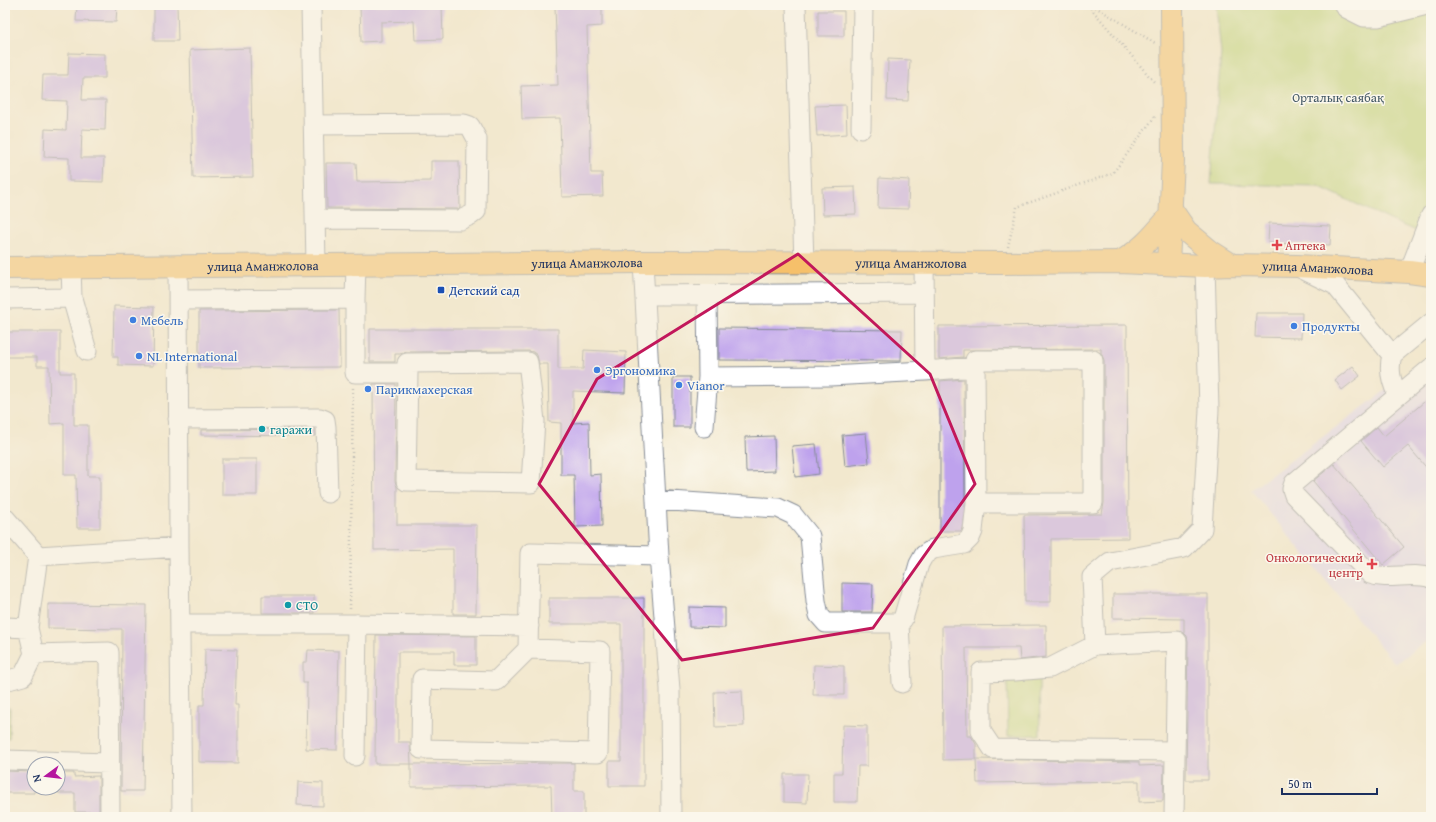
<svg xmlns="http://www.w3.org/2000/svg" width="1436" height="822" font-family="'Gentium Book Plus',serif">
	<rect width="100%" height="100%" fill="#fbf7ec"/>
	<filter id="ink" filterUnits="userSpaceOnUse"><feTurbulence type="fractalNoise" baseFrequency=".025" numOctaves="2"/><feDisplacementMap in="SourceGraphic" scale="8" xChannelSelector="R" yChannelSelector="G"/><feConvolveMatrix kernelMatrix="1 2 1 2 8 2 1 2 1" color-interpolation-filters="sRGB"/></filter>
	<filter id="wash" filterUnits="userSpaceOnUse"><feTurbulence type="fractalNoise" baseFrequency=".012" numOctaves="4" result="noise"/><feDisplacementMap in="SourceGraphic" scale="16" xChannelSelector="R" yChannelSelector="G"/><feGaussianBlur stdDeviation="0.9" result="paint"/><feColorMatrix in="noise" values="0 0 0 0 0 0 0 0 0 0 0 0 0 0 0 0 0 1.4 0 .05"/><feComposite in="paint" operator="in"/></filter>
	<g filter="url(#wash)">
		<rect width="100%" height="100%" fill="#f2e8ce"/>
		<path fill="#ded5f5" d="M1431,357V638L1395,664L1251,490Z"/>
		<path fill="#bcd479" stroke="#6c826c" d="M1216,5H1431V236L1401,225L1318,186L1211,184L1221,53Z
			M1039,679L1040,735L1008,736L1007,680Z
			M5,708H10L9,738H5Z"/>
		<g id="blocks">
			<path fill="#bea2ed" d="M77,5H117L116,22L76,21Z
				M154,5H177L178,41H154Z
				M360,5H442L443,39L415,40L414,21L381,22V41L361,42Z
				M602,6V26L587,27L591,173H602L603,196L562,197L560,118L522,119L521,86L558,85L555,7Z
				M818,11H844V36H818Z
				M250,48L253,177L193,178L190,50Z
				M69,53L105,54V78H83L82,100H106L105,130L82,129L81,158H104L103,182L69,181V158L44,157L45,129L66,130L67,101L42,100L43,75H68Z
				M888,59L910,60L908,101L887,100Z
				M846,105L847,134L817,136L815,106Z
				M431,161H459L460,208L458,209L327,208L326,163H356L357,182L431,181Z
				M879,178L909,180L908,209L878,208Z
				M855,187L856,214L823,215L822,188Z
				M1269,223L1331,226L1330,245L1268,243Z
				M114,306L154,307L153,366L118,365V357H113Z
				M339,310L340,367L199,368V311Z
				M1256,313H1302L1301,338L1255,337Z
				M1127,325L1128,538L1051,539V602H1025L1024,515L1102,514L1104,503V360L1101,353V349L963,350V357L939,359V326Z
				M719,328L902,330L901,361L719,360Z
				M370,329H558V369H583L584,350L626,352L625,393L573,391V423L589,422L590,475L601,474L602,526L575,527L574,475H561V423L549,422L548,364H539L537,355L533,352L528,351L407,352L400,354H395V362H370Z
				M5,332H60V373H74V425H88V476H100V528H77L76,475H64V423L50,424L49,366H37V357H5Z
				M1353,366L1360,376L1342,390L1335,380Z
				M673,377H690V427H673Z
				M964,379L965,504L962,528L961,531H940V381Z
				M373,384H396L395,481L397,487V525H477L476,614H453V549L374,550Z
				M1431,396V473L1408,446L1383,467L1361,441L1377,427L1384,436Z
				M315,429V436L201,435V430Z
				M866,433L869,463L845,466L842,435Z
				M774,436L775,471L746,472L745,437Z
				M816,444L819,474L795,477L792,446Z
				M222,459H257V495H222Z
				M1334,464L1404,547L1383,565L1313,481Z
				M842,583L873,584L872,612H842Z
				M1113,594H1208V780H1186L1188,641L1187,636L1184,633V619L1113,618Z
				M262,596H314V613H262Z
				M549,598H644V786H609V761H621V624H549Z
				M48,604L146,605L143,791H121L122,629L48,628Z
				M689,607L725,608V628L689,627Z
				M1046,625V657L1020,660L1019,648H966L967,736H971L976,744V759L943,760L942,626Z
				M376,635L476,636V665H454V652H398V742H410L411,764H375Z
				M205,649L237,650L235,705H238V763L199,762V705H204Z
				M308,650L339,651L337,750L306,749L307,683H303V662H307Z
				M814,665L844,666V695H813Z
				M742,691L744,726L715,727L714,692Z
				M843,725L867,726V766H858L857,802H834V773H842Z
				M976,759L1139,762V766L1164,765L1163,801L1139,802V781L977,783Z
				M574,763V791H584V817H552L551,786L411,787V764Z
				M5,771L34,772V793H5Z
				M58,773H74V777L99,776V812H75V793H58Z
				M784,774H808L807,803L784,802Z
				M298,782L323,783V806L297,805Z"/>
		</g>
	</g>
	<g filter="url(#ink)">
		<use href="#blocks" fill-opacity="0" stroke="#868c96" stroke-width="1"/>
		<g fill="none" stroke-linecap="round" stroke-linejoin="round">
			<g stroke="#868c96" stroke-width="21">
				<path id="minor" d="M311,5L316,265
					M796,5L804,263
					M1345,5L1346,8L1364,17H1378L1427,5
					M313,125L464,124L470,126L477,139L476,211L471,215L460,220L315,219
					M861,129L863,5
					M643,262L659,556L670,689L671,817
					M924,262L925,371L975,367
					M178,265L179,547L182,817
					M356,265L355,299V373H408L407,363L528,362L535,421L531,483L406,481L408,373
					M71,267L72,298L87,351
					M1298,267L1335,285L1392,355L1431,323
					M1409,272L1431,215
					M645,295L924,293
					M5,299L72,298
					M178,300L355,299
					M1392,355C1388,370 1391,382 1398,395
					M975,360H1093V503H976Z
					M1431,368L1294,483L1292,489L1294,495L1370,574C1389,581 1411,571 1431,578
					M708,377L830,376L925,371
					M178,419L314,418H320L325,420L326,427L328,493
					M704,427L708,377L707,295
					M656,500L778,508L793,515L810,536L816,601L819,615L826,623H899L903,619L919,564L924,555L933,549L964,544L970,538L973,531L976,503
					M5,518L38,556L28,628L34,654L109,652L110,817
					M38,556L179,547
					M899,623L902,683
					M180,624H349L529,626
					M5,627L28,628
					M1095,645L1050,668L1015,671L981,672V731L993,749L1174,751
					M528,649L600,651L598,753L421,749L422,679L496,681L528,649L530,553L659,556
					M5,681L23,676L34,654
					M355,756L357,624
					M5,760L109,763
					M1174,817L1177,641L1095,645L1092,577L1110,562L1184,548L1202,529L1209,410L1205,266"/>
			</g>
			<g stroke="#868c96" stroke-width="24">
				<g id="major">
					<path d="M1171,209L1186,231L1210,251L1232,265"/>
					<path d="M1120,262C1143,249 1154,235 1171,215"/>
					<path d="M1168,264L1173,160L1172,5"/>
					<path id="s1" d="M5,268L643,262L1004,263L1120,262L1205,266L1232,265L1297,266L1409,272L1431,275"/>
				</g>
			</g>
			<path stroke="#868c96" stroke-width="2.5" stroke-dasharray="1 3" stroke-linecap="butt" d="M1088,5L1155,83
				M1092,5L1155,43
				M1008,247L1017,207L1113,173L1156,115
				M350,609L353,388"/>
			<use href="#minor" stroke="#fff" stroke-width="19"/>
			<use href="#major" stroke="#f6c06b" stroke-width="22"/>
		</g>
	</g>
	<path d="M0 0H1436V822H0ZM798,254L930,374L975,484L873,628L682,660L539,484L597,379Z" fill="#f2e8ce" fill-opacity=".55" fill-rule="evenodd"/>
	<path fill="none" stroke="#c2185b" stroke-width="3" stroke-linejoin="round" d="M798,254L930,374L975,484L873,628L682,660L539,484L597,379Z"/>
	<g fill="#e0444e" stroke="#fbf7ec" stroke-width="1.5">
		<path d="M1275 239h4v4h4v4h-4v4h-4v-4h-4v-4h4z"/>
		<path d="M1370 558h4v4h4v4h-4v4h-4v-4h-4v-4h4z"/>
	</g>
	<rect fill="#1a4fb4" stroke="#fbf7ec" stroke-width="1.5" x="437" y="286" width="8" height="8" rx="2"/>
	<g fill="#3f7fe0" stroke="#fbf7ec" stroke-width="1.5">
		<circle cx="133" cy="320" r="4"/>
		<circle cx="1294" cy="326" r="4"/>
		<circle cx="139" cy="356" r="4"/>
		<circle cx="597" cy="370" r="4"/>
		<circle cx="679" cy="385" r="4"/>
		<circle cx="368" cy="389" r="4"/>
	</g>
	<g fill="#0f9aa8" stroke="#fbf7ec" stroke-width="1.5">
		<circle cx="262" cy="429" r="4"/>
		<circle cx="288" cy="605" r="4"/>
	</g>
	<g text-anchor="middle" dominant-baseline="central" stroke-width="3" stroke-linejoin="round" paint-order="stroke">
		<g font-size="13" fill="#435865" stroke="#fbf7ec">
			<text x="1338" y="97">Орталық саябақ</text>
		</g>
		<g font-size="13" fill="#be3a42" stroke="#fbf7ec" text-anchor="start">
			<text x="1285" y="245">Аптека</text>
			<text x="1363" y="557" text-anchor="end">Онкологический<tspan x="1363" dy="15">центр</tspan></text>
		</g>
		<g font-size="13" fill="#1b2f5e" stroke="#fbf7ec">
			<text stroke="none"><textPath href="#s1" startOffset="582">улица Аманжолова</textPath></text>
			<text stroke="none"><textPath href="#s1" startOffset="906">улица Аманжолова</textPath></text>
			<text stroke="none"><textPath href="#s1" startOffset="258">улица Аманжолова</textPath></text>
			<text stroke="none"><textPath href="#s1" startOffset="1313">улица Аманжолова</textPath></text>
		</g>
		<g font-size="13" fill="#164399" stroke="#fbf7ec" text-anchor="start">
			<text x="449" y="290">Детский сад</text>
		</g>
		<g font-size="13" fill="#366cbe" stroke="#fbf7ec" text-anchor="start">
			<text x="141" y="320">Мебель</text>
			<text x="1302" y="326">Продукты</text>
			<text x="147" y="356">NL International</text>
			<text x="605" y="370">Эргономика</text>
			<text x="687" y="385">Vianor</text>
			<text x="376" y="389">Парикмахерская</text>
		</g>
		<g font-size="13" fill="#0d838f" stroke="#fbf7ec" text-anchor="start">
			<text x="270" y="429">гаражи</text>
			<text x="296" y="605">СТО</text>
		</g>
	</g>
	<rect width="1436" height="822" fill="none" stroke="#fbf7ec" stroke-width="20"/>
	<g transform="translate(46 776) rotate(255)"><circle r="19" fill="#fbf7ec" stroke="#a1a7b3"/>
	<path d="M0-3L7 15L0 10L-7 15Z" fill="#b5179e"/>
	<text y="-6" font-size="11" font-weight="bold" text-anchor="middle" fill="#1b2f5e">N</text>
	</g>
	<path d="M1282 788v6h95v-6" fill="none" stroke="#1b2f5e" stroke-width="2"/>
	<text x="1288" y="788" font-size="12" fill="#1b2f5e" stroke="#fbf7ec" stroke-width="3" paint-order="stroke">50 m</text>
</svg>
